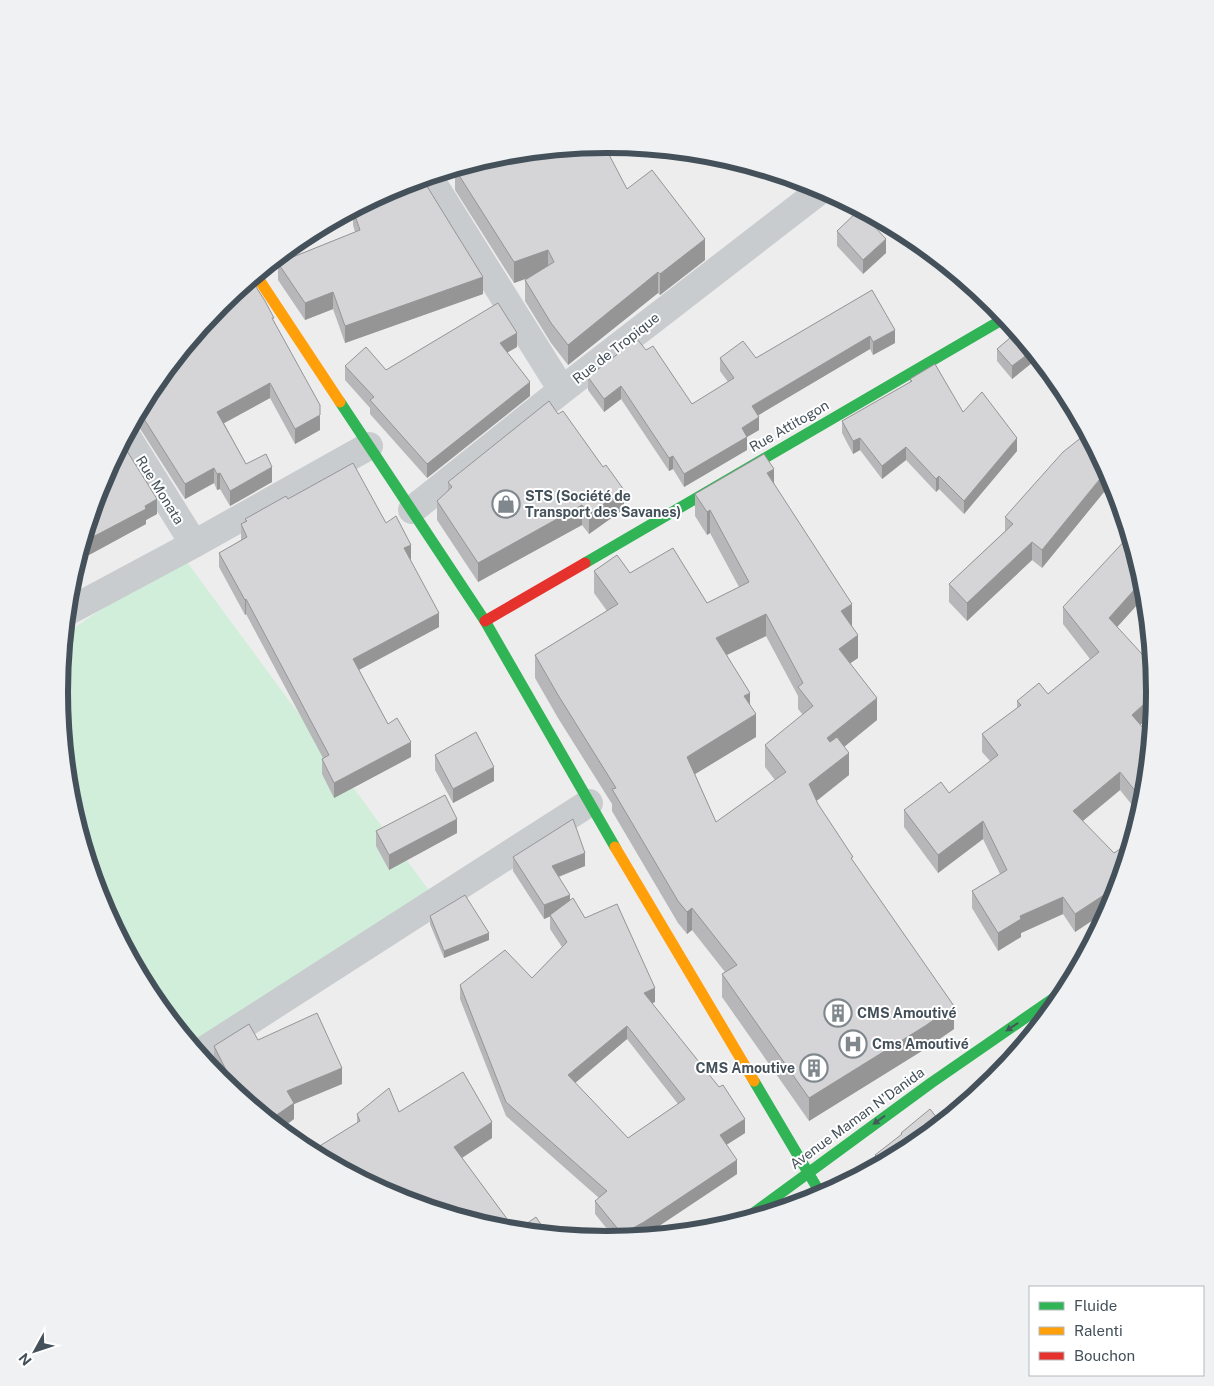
<svg xmlns="http://www.w3.org/2000/svg" width="1214" height="1386" font-family="'Public Sans',sans-serif">
	<rect width="100%" height="100%" fill="#eeeded"/>
	<path fill="#d0eeda" d="M181,554L439,904L198,1055L151,997L100,903L69,800L62,725L70,692L61,669L64,635Z"/>
	<g fill="none" stroke-linecap="round" stroke-linejoin="round">
		<path stroke="#c9ccce" stroke-width="28" d="M429,177L562,390
			M126,435L194,544
			M412,510L562,390L822,189
			M67,612L194,544L369,446
			M198,1054L589,803"/>
		<path stroke="#30b455" stroke-width="11" d="M340,402L485,621L615,847
			M585,563L1005,318
			M754,1081L822,1196
			M740,1223L931,1083L1067,989"/>
		<path stroke="#ff9f0a" stroke-width="11" d="M256,275L340,402
			M615,847L754,1081"/>
		<path stroke="#e5322d" stroke-width="11" d="M485,621L585,563"/>
	</g>
	<path fill="#b7b7b9" fill-rule="evenodd" d="M666,151L678,152L671,157Z
		M500,155L627,189L705,260L660,295L658,293L568,365L551,343L525,301V280L527,278L514,283L455,190V175H452L450,170Z
		M364,204L483,294L345,343L333,309L305,320L278,280V263L355,232L353,225V210Z
		M837,231L886,253L863,274L837,246Z
		M872,290L895,343L873,355L870,349L758,415L759,430L747,437V450L684,487L673,469L669,471L621,399L604,412L588,390V377L646,350L692,404L728,382L720,371V358H756Z
		M274,321L320,430L295,444L270,398L224,423L246,464L272,482L230,506L220,489L217,490L214,483L185,499L139,427L134,421L151,388Z
		M1017,332L1038,358L1012,379L997,361V349Z
		M517,347L507,352L530,396L427,478L370,414V408L345,380V366L386,370Z
		M1046,367L1063,389L1072,405L1069,406Z
		M910,379L963,412L1017,451L964,514L939,489L936,492L906,460L882,479L860,450L853,454L842,433V421L910,382Z
		M1087,433L1114,483L1125,522L1104,492L1042,568L1032,560L967,621L949,602V584L1005,531V517Z
		M448,482L624,509L589,534L582,525L478,582L437,520V501L448,491Z
		M101,483L157,514L146,520V524L89,555L83,542Z
		M774,483L852,626L858,658L850,663L877,720L844,746L849,775L816,801L954,1029L925,1049L809,1121L722,997V974L725,972L692,930L687,934L678,923L612,811V804L558,718L535,678V655L607,611L594,593V571L630,573L707,603L739,587L710,533L707,535L695,516V494ZM766,636L798,696V709L803,715L765,745V767L775,780L716,822L695,774L756,737L750,705L727,655Z
		M288,499L386,523L411,559L410,560L439,627L359,670L388,724L411,757L334,798L322,774V759L323,758L246,614L245,615L219,567V553L241,540V524L245,522V519Z
		M1145,586L1146,595L1117,627L1155,693L1153,714L1140,725L1145,800L1140,815L1120,790L1083,821L1113,903L1111,908L1075,932L1063,914L1021,933V937L998,951L972,908V891L1000,874L983,839L938,873L904,827V810L949,793L990,761L982,752V734L1017,708V701L1048,694L1090,659L1063,624V607Z
		M435,755L494,781L453,803L435,770Z
		M376,831L457,833L389,870L376,846Z
		M513,857L585,866L559,877L570,900L655,1002L652,1003L745,1133L726,1145L737,1174L641,1238L616,1240L595,1214V1201L599,1198L506,1116L460,999V985L532,978L562,947L550,929V916L544,919L513,871ZM627,1039L678,1104L628,1138L575,1083Z
		M430,916L489,940L444,958L430,924Z
		M258,1040L342,1084L294,1104V1119L279,1130L226,1086L214,1062V1046Z
		M399,1112L492,1138L462,1158L516,1231H500L318,1147L357,1123V1114Z
		M937,1118L911,1149L875,1168V1155L901,1135V1133Z"/>
	<path fill="#959596" d="M671,151L678,152L671,157Z
		M705,239V260L660,295V274Z
		M886,239V253L863,274V260Z
		M548,250V271L514,283V262Z
		M658,272V293L568,365V345Z
		M483,277V294L345,343V326Z
		M333,292V309L305,320V303Z
		M895,330V343L873,355V342Z
		M517,333V347L500,357V343Z
		M870,336V349L752,419V406Z
		M1032,351L1038,358L1012,379V366Z
		M530,382V396L427,478V464Z
		M270,383V398L217,427V412Z
		M621,386V399L604,412V399Z
		M320,415V430L295,444V429Z
		M759,417V430L747,437V450L684,487V474L742,428Z
		M860,438V450L853,454V441Z
		M1017,438V451L964,514V501Z
		M906,447V460L882,479V466Z
		M673,456V469L669,471V458Z
		M272,467V482L230,506V491Z
		M214,468V483L185,499V484Z
		M774,469V492L767,473Z
		M220,473V489L217,490V474Z
		M1104,474V492L1042,568V550Z
		M939,476V489L936,492V479Z
		M624,490V509L589,534V514Z
		M157,499V514L146,520V524L89,555V539Z
		M582,505V525L478,582V563Z
		M710,510V533L707,535V512Z
		M1032,542V560L967,621V603Z
		M411,545V559L404,563V548Z
		M1143,580L1145,586L1146,595L1109,636V618Z
		M246,599V614L245,615V600Z
		M852,604V627L841,611Z
		M439,613V627L353,673V659Z
		M766,614V636L716,660V638Z
		M858,635V658L839,671V649Z
		M750,693V715L744,696Z
		M1155,694L1153,714L1132,732V715Z
		M877,698V720L827,761V738Z
		M756,714V737L687,779V757Z
		M411,742V757L334,798V783Z
		M849,753V775L809,807V784Z
		M494,767V781L453,803V789Z
		M1120,772V790L1073,829V811Z
		M457,819V833L389,870V855Z
		M983,821V839L938,873V855Z
		M585,853V866L552,879V866Z
		M1119,885L1113,903L1111,908L1075,932V914Z
		M570,895V908L544,919V905Z
		M1063,897V914L1021,933V937L998,951V933L1020,916Z
		M692,908V930L687,934V912Z
		M489,933V940L444,958V951Z
		M655,988V1002L644,1007V993Z
		M954,1006V1029L925,1049L809,1121V1098Z
		M627,1026V1039L568,1089V1075Z
		M342,1068V1084L294,1104V1119L279,1130L268,1121L287,1091Z
		M745,1119V1133L720,1149V1135Z
		M492,1122V1138L454,1163V1147Z
		M737,1160V1174L641,1238L622,1240V1234Z"/>
	<path fill="#d5d5d7" stroke="#959596" fill-rule="evenodd" d="M604,145L627,189L652,170L705,239L660,274L658,272L568,345L551,323L525,280L554,262L548,250L514,262L455,169L500,155Z
		M425,183L483,277L345,326L333,292L305,303L278,263L360,230L353,210L364,204Z
		M859,210L886,239L863,260L837,231Z
		M251,279L265,301L274,318H272L320,405V415L295,429L270,383L217,412L246,464L266,454L272,467L230,491L220,473L217,474L214,468L185,484L139,411L151,388L220,305Z
		M872,290L895,330L873,342L870,336L752,406L759,417L742,428L747,437L684,474L673,456L669,458L621,386L604,399L588,377L637,339L646,350L653,346L692,404L734,378L720,358L743,341L756,358Z
		M498,303L517,333L500,343L530,382L427,464L370,400L374,397L345,366L366,347L386,370Z
		M1017,332L1032,351L1012,366L997,349Z
		M935,364L963,412L982,392L1017,438L964,501L939,476L936,479L906,447L882,466L860,438L853,441L842,421L912,381L910,379Z
		M549,401L558,414L563,411L603,467L606,465L624,490L589,514L582,505L478,563L437,501L452,487L448,482Z
		M1087,433L1114,483L1116,491L1104,474L1042,550L1032,542L967,603L949,584L1013,524L1005,517L1063,452Z
		M122,443L157,499L145,506L146,509L89,539L86,532L101,483Z
		M764,454L774,469L767,473L852,604L841,611L858,635L839,649L877,698L827,738L830,742L837,737L849,753L809,784L818,804L853,857L851,858L954,1006L925,1026L809,1098L722,974L737,965L692,908L687,912L678,901L612,789L616,788L558,695L535,655L618,604L594,571L617,555L630,573L673,548L707,603L749,582L710,510L707,512L695,494ZM766,614L803,683L798,687L813,706L765,745L786,772L716,822L687,757L756,714L744,696L750,693L716,638Z
		M353,463L386,523L396,516L411,545L404,548L439,613L353,659L388,724L397,718L411,742L334,783L322,759L329,755L246,599L245,600L219,553L247,537L241,524L247,521L245,519L286,496L288,499Z
		M1129,536L1143,580L1109,618L1153,666L1155,694L1132,715L1151,737L1145,800L1144,802L1120,772L1073,811L1114,853L1132,841L1119,885L1075,914L1063,897L1020,916L1021,919L998,933L972,891L1007,870L983,821L938,855L904,810L941,782L949,793L998,755L982,734L1021,705L1017,701L1039,683L1048,694L1099,652L1063,607Z
		M476,732L494,767L453,789L435,755Z
		M445,795L457,819L389,855L376,831Z
		M573,819L585,853L552,866L570,895L544,905L513,857Z
		M465,895L489,933L444,951L430,916Z
		M573,898L585,918L617,904L655,988L644,993L719,1087L723,1085L745,1119L720,1135L737,1160L644,1222L622,1234L595,1201L607,1191L506,1102L460,985L505,950L532,978L567,942L550,915ZM627,1026L685,1099L628,1138L568,1075Z
		M317,1013L342,1068L287,1091L294,1103L268,1121L239,1096L214,1046L249,1024L258,1040Z
		M1008,1064L994,1081L911,1149L883,1164L875,1155L902,1134L901,1133L930,1109L937,1118L983,1081Z
		M463,1072L492,1122L454,1147L516,1231L536,1217L548,1235L500,1231L397,1199L309,1153L317,1146L318,1147L360,1121L357,1114L389,1088L399,1112Z"/>
	<defs><path id="oneway-solid" d="M-6-.8H1V-3.2L6.5 0L1 3.2V.8H-6Z" transform="scale(1.25)"/></defs>
	<g fill="#425b5a">
		<use href="#oneway-solid" transform="translate(1012 1027) rotate(146)"/>
		<use href="#oneway-solid" transform="translate(879 1120) rotate(144)"/>
	</g>
	<defs>
		<g id="shop-ring" transform="scale(1.4375)"><circle r="9.5" fill="#fff" stroke="#80888d" stroke-width="1.5"/><path d="M-5-2.5h2.3a2.7 3.5 0 0 1 5.4 0H5L5.5 6h-11ZM-1.5-2.5h3a1.5 2.3 0 0 0-3 0Z" fill="#80888d"/></g>
		<g id="building-ring" transform="scale(1.4375)"><circle r="9.5" fill="#fff" stroke="#80888d" stroke-width="1.5"/><path d="M-4-6H4V6H1V3H-1V6H-4ZM-2.5-4.3h1.7v1.8h-1.7ZM.8-4.3h1.7v1.8H.8ZM-2.5-1h1.7V.8h-1.7ZM.8-1h1.7V.8H.8Z" fill="#80888d"/></g>
		<g id="hospital-ring" transform="scale(1.4375)"><circle r="9.5" fill="#fff" stroke="#80888d" stroke-width="1.5"/><path d="M-5-5h3v3.5h4V-5h3V5h-3V1.5h-4V5h-3Z" fill="#80888d"/></g>
	</defs>
	<g fill-rule="evenodd">
		<use href="#shop-ring" x="506" y="504"/>
		<use href="#building-ring" x="838" y="1013"/>
		<use href="#hospital-ring" x="853" y="1044"/>
		<use href="#building-ring" x="814" y="1068"/>
	</g>
	<g text-anchor="middle" dominant-baseline="central" stroke-width="4" stroke-linejoin="round" paint-order="stroke">
		<g font-size="14" fill="#44515a" stroke="#fff">
			<text transform="translate(616 348) rotate(-38)">Rue de Tropique</text>
			<text transform="translate(789 426) rotate(-30)">Rue Attitogon</text>
			<text transform="translate(160 490) rotate(58)">Rue Monata</text>
			<text transform="translate(857 1118) rotate(-36)">Avenue Maman N'Danida</text>
		</g>
		<g font-size="14" font-weight="bold" fill="#44515a" stroke="#fff" text-anchor="start">
			<text x="525" y="496">STS (Société de<tspan x="525" dy="16">Transport des Savanes)</tspan></text>
			<text x="857" y="1013">CMS Amoutivé</text>
			<text x="872" y="1044">Cms Amoutivé</text>
			<text x="795" y="1068" text-anchor="end">CMS Amoutive</text>
		</g>
	</g>
	<path d="M0 0H1214V1386H0ZM68 692a539 539 0 1 1 1078 0a539 539 0 1 1-1078 0Z" fill="#f0f1f2" fill-rule="evenodd"/>
	<path fill="none" stroke="#44515a" stroke-width="6" d="M68 692a539 539 0 1 1 1078 0a539 539 0 1 1-1078 0Z"/>
	<rect x="1029" y="1286" width="175" height="90" fill="#ffffff" stroke="#b4b9bd"/>
	<rect x="1039" y="1302" width="25" height="8" fill="#30b455" stroke="#b4b9bd"/>
	<text x="1074" y="1311" font-size="15" fill="#44515a">Fluide</text>
	<rect x="1039" y="1327" width="25" height="8" fill="#ff9f0a" stroke="#b4b9bd"/>
	<text x="1074" y="1336" font-size="15" fill="#44515a">Ralenti</text>
	<rect x="1039" y="1352" width="25" height="8" fill="#e5322d" stroke="#b4b9bd"/>
	<text x="1074" y="1361" font-size="15" fill="#44515a">Bouchon</text>
	<g transform="translate(35 1351) rotate(230)" stroke="#ffffff" stroke-width="4" paint-order="stroke">
	<path d="M0-4L9 19L0 12L-9 19Z" fill="#44515a"/>
	<text y="-8" font-size="14" font-weight="bold" text-anchor="middle" fill="#44515a">N</text>
	</g>
</svg>
